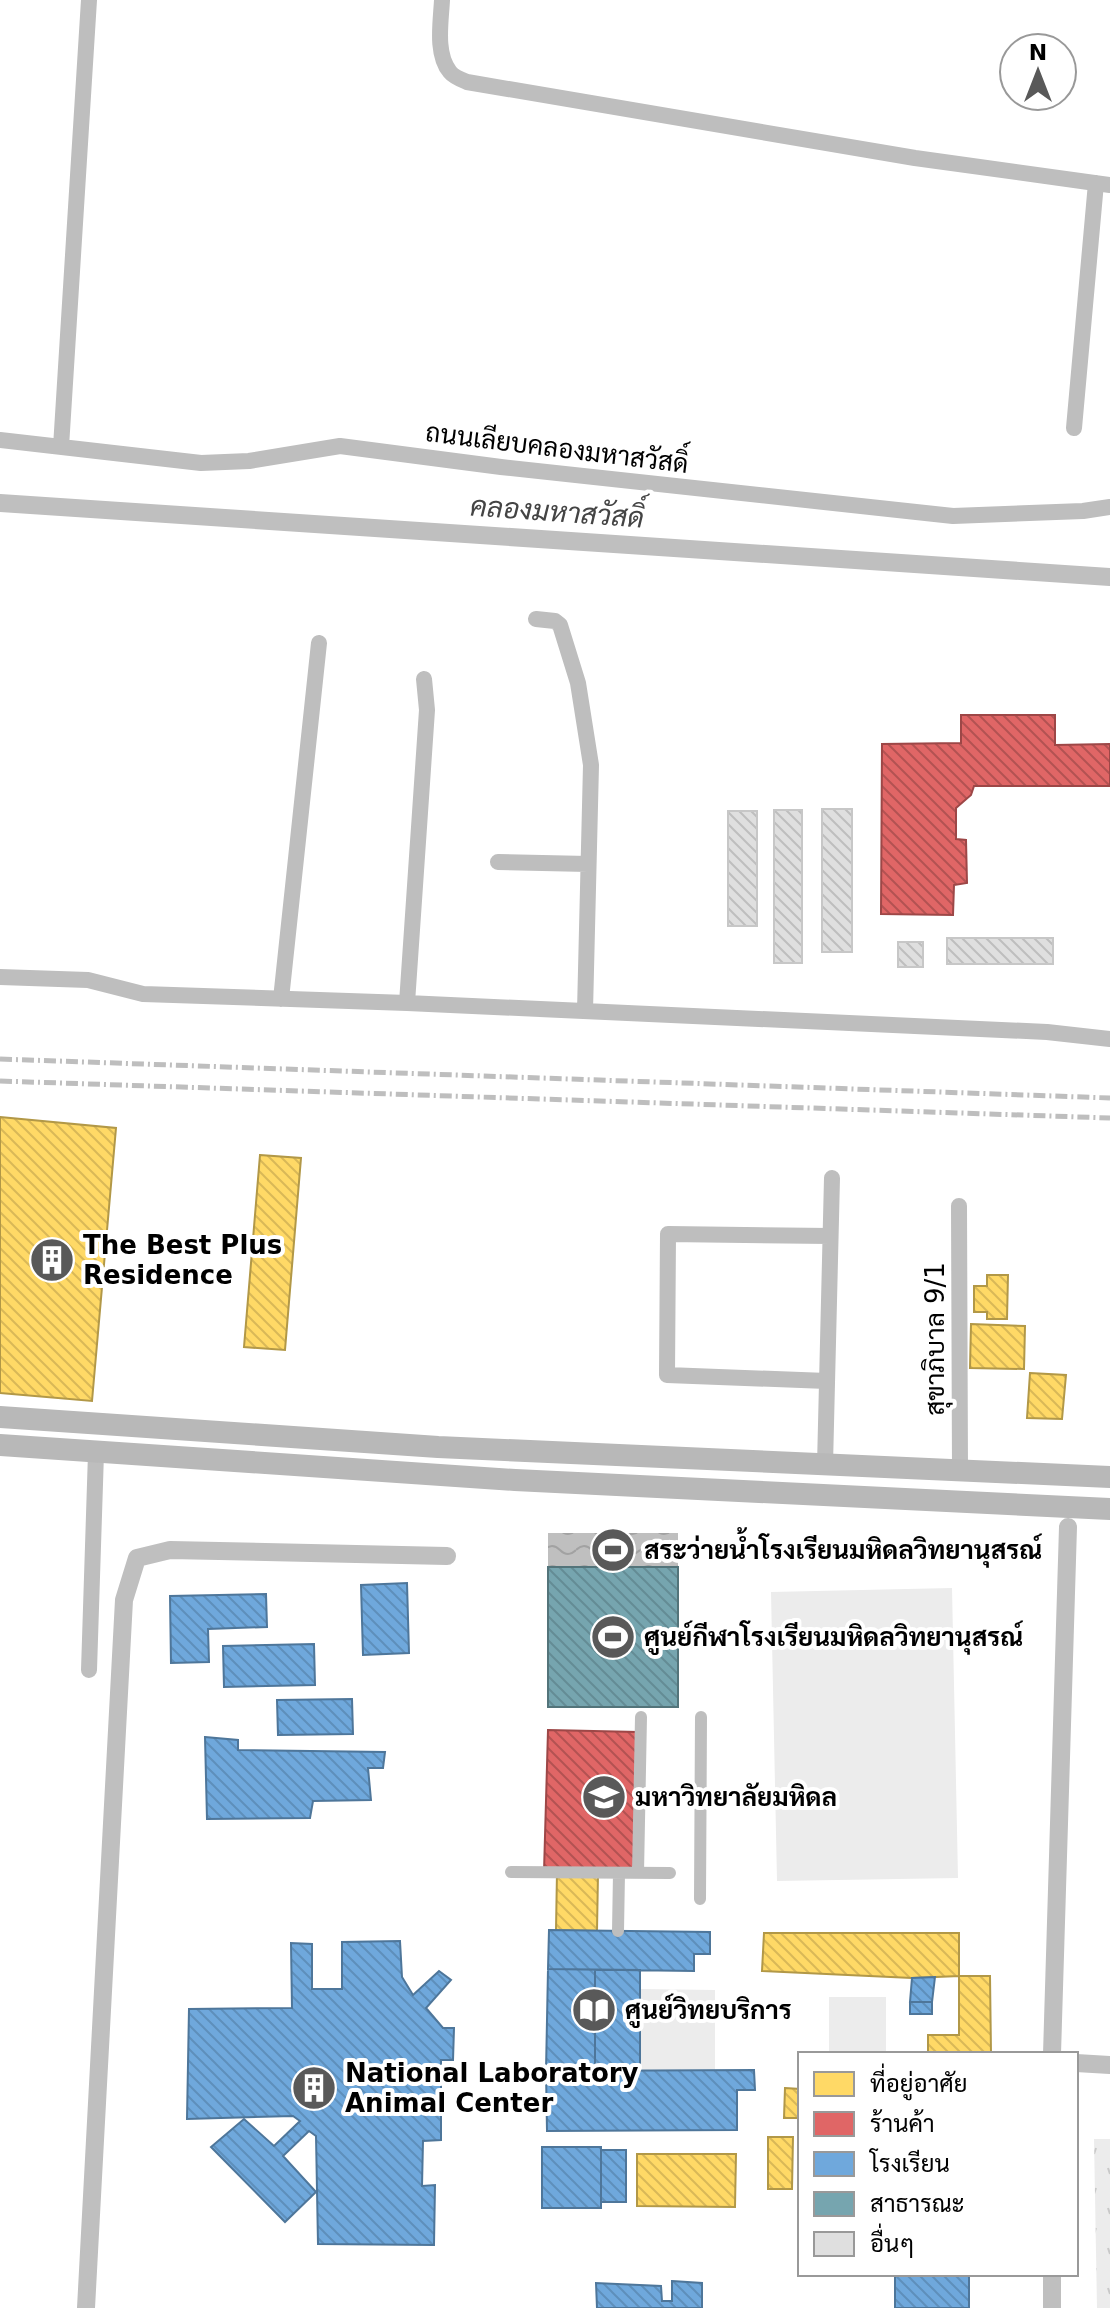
<svg xmlns="http://www.w3.org/2000/svg" width="1110" height="2308" font-family="'DejaVu Sans',Sarabun,sans-serif">
	<defs>
		<pattern id="park-tufts" width="24" height="20" patternUnits="userSpaceOnUse" patternTransform="scale(2)"><rect width="24" height="20" fill="#ececec"/><path d="M3 7l-1-3M5 7V3M7 7l1-3M15 17l-1-3M17 17v-4M19 17l1-3" fill="none" stroke="#c9c9c9"/></pattern>
		<pattern id="water-waves" width="16" height="10" patternUnits="userSpaceOnUse" patternTransform="scale(2)"><rect width="16" height="10" fill="#bfbfbf"/><path d="M0 5q4-4 8 0t8 0" fill="none" stroke="#a2a2a2"/></pattern>
		<pattern id="homes-back-hatch" width="6" height="6" patternUnits="userSpaceOnUse" patternTransform="scale(2)"><rect width="6" height="6" fill="#ffd966"/><path d="M-1 5l2 2M0 0l6 6M5-1l2 2" fill="none" stroke="#d9b857"/></pattern>
		<pattern id="shops-back-hatch" width="6" height="6" patternUnits="userSpaceOnUse" patternTransform="scale(2)"><rect width="6" height="6" fill="#e06666"/><path d="M-1 5l2 2M0 0l6 6M5-1l2 2" fill="none" stroke="#b35252"/></pattern>
		<pattern id="schools-back-hatch" width="6" height="6" patternUnits="userSpaceOnUse" patternTransform="scale(2)"><rect width="6" height="6" fill="#6fa8dc"/><path d="M-1 5l2 2M0 0l6 6M5-1l2 2" fill="none" stroke="#5e8fbb"/></pattern>
		<pattern id="public-back-hatch" width="6" height="6" patternUnits="userSpaceOnUse" patternTransform="scale(2)"><rect width="6" height="6" fill="#76a5af"/><path d="M-1 5l2 2M0 0l6 6M5-1l2 2" fill="none" stroke="#648c95"/></pattern>
		<pattern id="building-back-hatch" width="6" height="6" patternUnits="userSpaceOnUse" patternTransform="scale(2)"><rect width="6" height="6" fill="#dfdfdf"/><path d="M-1 5l2 2M0 0l6 6M5-1l2 2" fill="none" stroke="#bebebe"/></pattern>
	</defs>
	<rect width="100%" height="100%" fill="#fff"/>
	<path fill="#ececec" d="M952,1588L958,1878L777,1881L771,1592Z
		M640,1989L715,1990V2070H640Z
		M829,1997H886V2054H829Z"/>
	<path fill="url(#park-tufts)" d="M1094,2139H1110V2308H1097Z"/>
	<path fill="url(#water-waves)" d="M548,1533H678V1567H548Z"/>
	<path fill="url(#homes-back-hatch)" stroke="#b29847" stroke-width="2" d="M0,1117L116,1128L92,1401L0,1393Z
		M260,1155L301,1158L285,1350L244,1347Z
		M987,1275H1008L1007,1319H987V1312H974V1286H987Z
		M971,1324L1025,1326L1024,1369L970,1368Z
		M1030,1373L1066,1375L1062,1419L1027,1418Z
		M557,1872L598,1874L597,1931L556,1930Z
		M764,1933H959V1976L912,1978L762,1971Z
		M959,1976H990L991,2054H928V2035H959Z
		M785,2088L800,2089V2118H784Z
		M768,2137H793L792,2189H768Z
		M637,2154H736L735,2207L637,2206Z"/>
	<path fill="url(#shops-back-hatch)" stroke="#9d4747" stroke-width="2" d="M961,715H1055V745L1110,744V786H974L971,795L956,808V839L966,840L967,883L954,885L953,915L881,914L882,744L961,743Z
		M548,1730L638,1732L634,1874L544,1872Z"/>
	<path fill="url(#schools-back-hatch)" stroke="#4e769a" stroke-width="2" d="M407,1583L409,1653L363,1655L361,1585Z
		M266,1594L267,1627L208,1629L209,1662L171,1663L170,1596Z
		M314,1644L315,1685L224,1687L223,1646Z
		M352,1699L353,1734L278,1735L277,1700Z
		M205,1737L238,1740V1750L385,1752L383,1768H368L371,1800L313,1801L310,1818L207,1819Z
		M549,1930L710,1932V1954H694V1971L548,1969Z
		M400,1941L402,1977L413,1995L439,1971L451,1980L426,2008L443,2028H454L453,2060H441V2140L423,2141L422,2186L435,2185L434,2245L318,2244L316,2136L309,2131L283,2156L316,2192L285,2222L211,2147L244,2119L274,2146L300,2121L293,2116L187,2119L189,2009L292,2008L291,1943L312,1944V1989H342V1942Z
		M548,1969L640,1970V2071H546Z
		M595,1970H640V2071H595Z
		M935,1977L932,2002H910L912,1978Z
		M910,2002H932V2014H910Z
		M754,2070L755,2090H737V2130L547,2131L546,2071Z
		M542,2147H601V2208H542Z
		M601,2150H626V2202H601Z
		M969,2274V2308H895V2275Z
		M672,2281L702,2283V2308H597L596,2283L661,2286L662,2301H672Z"/>
	<path fill="url(#public-back-hatch)" stroke="#53747a" stroke-width="2" d="M548,1567H678V1707H548Z"/>
	<g fill="none" stroke-linecap="round" stroke-linejoin="round">
		<path stroke="#bfbfbf" stroke-width="18" d="M0,503L1110,577
			M1052,2054L1068,1527
			M1076,2063L1110,2065
			M1052,2274V2308
			M86,2308L124,1600L137,1558L170,1550L447,1556"/>
	</g>
	<path fill="url(#building-back-hatch)" stroke="#c7c7c7" stroke-width="2" d="M822,809H852V952H822Z
		M774,810H802V963H774Z
		M728,811H757V926H728Z
		M947,938H1053V964H947Z
		M898,942H923V967H898Z"/>
	<g fill="none" stroke-linecap="round" stroke-linejoin="round">
		<path stroke="#bebebe" stroke-width="12" d="M511,1872L670,1873
			M638,1873L641,1717
			M700,1899L701,1717
			M618,1931L619,1873"/>
		<path stroke="#bebebe" stroke-width="16" d="M442,0C441,21 435,54 450,72C454,77 462,80 467,82L915,158L1110,185
			M1074,428L1096,183
			M0,440L201,463L249,461L340,446L501,467L953,516L1083,511L1110,507
			M61,447L89,0
			M536,619L555,621L560,625L578,683L591,765L585,1011
			M498,862L588,864
			M0,977L88,980L143,994L407,1003L1047,1032L1110,1039
			M281,999L319,643
			M407,1003L427,710L424,679
			M959,1206L960,1470
			M827,1381L667,1375L668,1234L830,1236
			M825,1465L832,1178
			M89,1670L96,1453"/>
		<path stroke="#b8b8b8" stroke-width="22" d="M0,1417L438,1447L1110,1477
			M0,1445L515,1480L1110,1509"/>
		<path stroke="#bebebe" stroke-width="5" stroke-dasharray="12 4 2 4" stroke-linecap="butt" d="M0,1059L1110,1098
			M0,1081L1110,1118"/>
	</g>
	<defs>
		<g id="building-disc" transform="scale(2.3)"><circle r="9.5" fill="#595959" stroke="#fff"/><path d="M-4-6H4V6H1V3H-1V6H-4ZM-2.5-4.3h1.7v1.8h-1.7ZM.8-4.3h1.7v1.8H.8ZM-2.5-1h1.7V.8h-1.7ZM.8-1h1.7V.8H.8Z" fill="#fff"/></g>
		<g id="stadium-disc" transform="scale(2.3)"><circle r="9.5" fill="#595959" stroke="#fff"/><path d="M0-5a6.5 5 0 1 0 0 10a6.5 5 0 1 0 0-10ZM-3.5-1.8h7v3.6h-7Z" fill="#fff"/></g>
		<g id="university-disc" transform="scale(2.3)"><circle r="9.5" fill="#595959" stroke="#fff"/><path d="M0-5L7-2L0 1L-7-2ZM-4 1L0 2.5L4 1V4Q0 6-4 4Z" fill="#fff"/></g>
		<g id="library-disc" transform="scale(2.3)"><circle r="9.5" fill="#595959" stroke="#fff"/><path d="M-6-4Q-3-5.5-.7-3.5V5Q-3 3-6 4ZM6-4Q3-5.5 .7-3.5V5Q3 3 6 4Z" fill="#fff"/></g>
	</defs>
	<g fill-rule="evenodd">
		<use href="#building-disc" x="52" y="1260"/>
		<use href="#stadium-disc" x="613" y="1550"/>
		<use href="#stadium-disc" x="613" y="1637"/>
		<use href="#university-disc" x="604" y="1797"/>
		<use href="#library-disc" x="594" y="2010"/>
		<use href="#building-disc" x="314" y="2088"/>
	</g>
	<g text-anchor="middle" dominant-baseline="central" stroke-width="8" stroke-linejoin="round" paint-order="stroke">
		<g font-size="26" fill="#000" stroke="#fff">
			<text transform="translate(557 448) rotate(7)">ถนนเลียบคลองมหาสวัสดิ์</text>
			<text transform="translate(935 1339) rotate(-90)">สุขาภิบาล 9/1</text>
		</g>
		<g font-size="26" font-weight="bold" fill="#000" stroke="#fff" text-anchor="start">
			<text x="83" y="1245">The Best Plus<tspan x="83" dy="30">Residence</tspan></text>
			<text x="644" y="1550">สระว่ายน้ำโรงเรียนมหิดลวิทยานุสรณ์</text>
			<text x="644" y="1637">ศูนย์กีฬาโรงเรียนมหิดลวิทยานุสรณ์</text>
			<text x="635" y="1797">มหาวิทยาลัยมหิดล</text>
			<text x="625" y="2010">ศูนย์วิทยบริการ</text>
			<text x="345" y="2073">National Laboratory<tspan x="345" dy="30">Animal Center</tspan></text>
		</g>
		<g font-size="28" font-style="italic" fill="#444" stroke="#fff">
			<text transform="translate(557 512) rotate(4)">คลองมหาสวัสดิ์</text>
		</g>
	</g>
	<rect x="798" y="2052" width="280" height="224" fill="#ffffff" stroke="#999999" stroke-width="2"/>
	<rect x="814" y="2072" width="40" height="24" fill="#ffd966" stroke="#999999" stroke-width="2"/>
	<text x="870" y="2092" font-size="24" fill="#000000">ที่อยู่อาศัย</text>
	<rect x="814" y="2112" width="40" height="24" fill="#e06666" stroke="#999999" stroke-width="2"/>
	<text x="870" y="2132" font-size="24" fill="#000000">ร้านค้า</text>
	<rect x="814" y="2152" width="40" height="24" fill="#6fa8dc" stroke="#999999" stroke-width="2"/>
	<text x="870" y="2172" font-size="24" fill="#000000">โรงเรียน</text>
	<rect x="814" y="2192" width="40" height="24" fill="#76a5af" stroke="#999999" stroke-width="2"/>
	<text x="870" y="2212" font-size="24" fill="#000000">สาธารณะ</text>
	<rect x="814" y="2232" width="40" height="24" fill="#dfdfdf" stroke="#999999" stroke-width="2"/>
	<text x="870" y="2252" font-size="24" fill="#000000">อื่นๆ</text>
	<g transform="translate(1038 72)"><circle r="38" fill="#ffffff" stroke="#999999" stroke-width="2"/>
	<path d="M0-6L14 30L0 20L-14 30Z" fill="#595959"/>
	<text y="-12" font-size="22" font-weight="bold" text-anchor="middle" fill="#000000">N</text>
	</g>
</svg>
